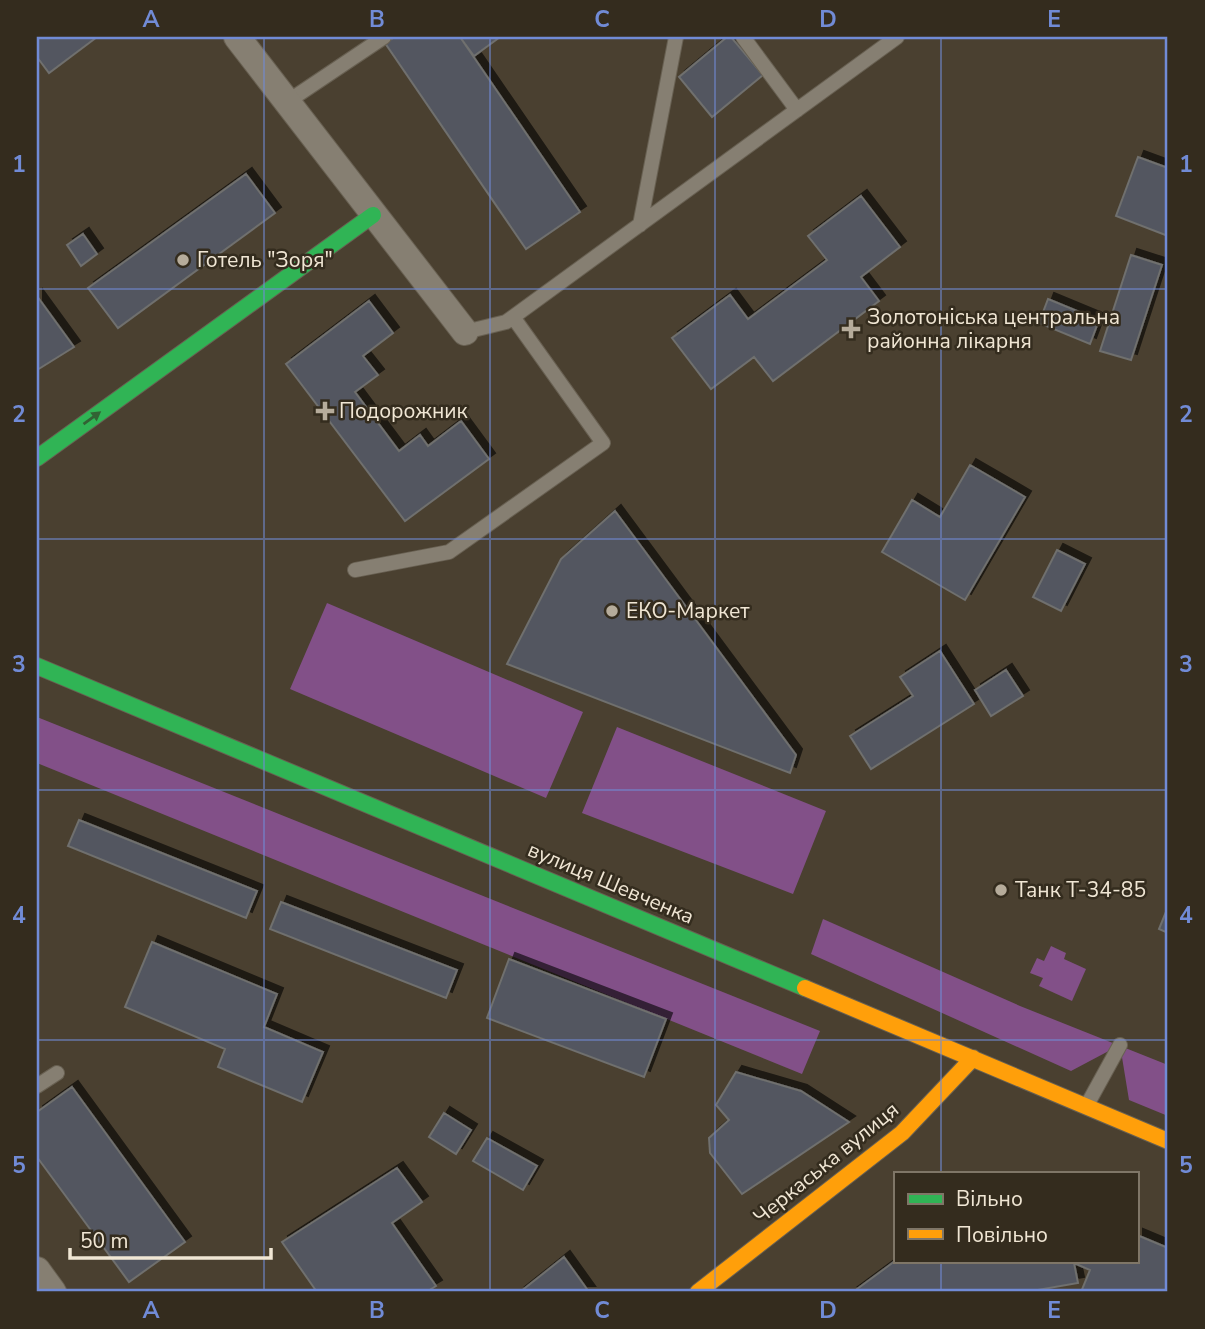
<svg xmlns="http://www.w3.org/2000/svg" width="1205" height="1329" font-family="'Nunito Sans',sans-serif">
	<defs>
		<filter id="shadow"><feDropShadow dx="6" dy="-6" stdDeviation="0" flood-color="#0009"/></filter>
	</defs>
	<rect width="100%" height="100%" fill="#4a4030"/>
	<path fill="#825088" d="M327,603L583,712L546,798L290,689Z
		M37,717L820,1031L802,1074L37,763Z
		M617,727L826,811L793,894L582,813Z
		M823,919L1020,1006L1168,1065V1116L1129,1100L1120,1045L1071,1071L811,954Z
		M1051,946L1066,953L1064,959L1086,969L1072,1001L1039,986L1043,978L1030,973L1037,958L1044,961Z"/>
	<path fill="#525760" stroke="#6f6f6e" stroke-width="2" filter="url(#shadow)" d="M37,37H97L49,73L37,57Z
		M395,37H460L580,212L526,249L385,43Z
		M460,37H500L474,56Z
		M727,37H731L763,75L712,117L679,77Z
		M1138,157L1168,168V236L1116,216Z
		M246,174L275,213L118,328L88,288Z
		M861,196L900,247L861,277L879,301L773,381L754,357L711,389L672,338L730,295L748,319L827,260L808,236Z
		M83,234L97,254L81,266L67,245Z
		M1131,255L1162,265L1131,360L1100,351Z
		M37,296L74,347L37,370Z
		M1048,299L1099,320L1090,344L1039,323Z
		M369,301L393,333L363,356L378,375L355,392L399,451L420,435L428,446L461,421L489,459L405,521L286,364Z
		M970,465L1025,497L965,600L882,552L912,500L940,517Z
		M615,511L796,755L790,773L507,664L561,559Z
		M1057,550L1085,564L1061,611L1033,597Z
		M940,651L974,704L871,769L850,736L913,696L900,677Z
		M1006,670L1023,696L991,716L975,690Z
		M79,820L257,891L246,918L68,846Z
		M281,902L457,970L446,998L270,929Z
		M1168,907V933L1159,929Z
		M152,942L277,994L264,1027L323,1052L302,1102L218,1067L225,1049L125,1007Z
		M509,959L666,1019L644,1077L487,1018Z
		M736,1072L801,1091L849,1122L742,1194L710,1153L709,1138L729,1120L716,1105Z
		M72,1087L185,1242L129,1282L37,1157V1112Z
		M444,1113L471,1130L456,1154L429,1137Z
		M487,1138L537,1166L523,1190L473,1161Z
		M397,1168L422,1202L392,1223L436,1286L426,1292H317L282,1242Z
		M1137,1235L1168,1248V1292H1081L1090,1270L1074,1263L1078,1283L1026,1292H853L895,1261H1137Z
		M564,1257L589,1292H520Z"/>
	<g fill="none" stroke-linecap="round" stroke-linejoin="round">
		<g stroke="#686052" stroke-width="16">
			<path id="lane" d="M743,37L797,110
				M287,102L384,37
				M640,225L676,37
				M465,332L506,322L513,317L897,37
				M355,570L449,552L603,443L513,317
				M37,1086L57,1073
				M1087,1105L1120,1045"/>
		</g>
		<g stroke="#686052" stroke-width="28">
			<path id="street" d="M237,37L465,332
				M37,1270L53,1292"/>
		</g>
		<g stroke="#686052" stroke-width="18">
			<path id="fast" d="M37,458L373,215
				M37,666L805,988"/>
		</g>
		<g stroke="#686052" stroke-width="18">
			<path id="slow" d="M805,988L1168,1141
				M698,1292L902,1133L973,1058"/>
		</g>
		<use href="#lane" stroke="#867f72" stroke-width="14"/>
		<use href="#street" stroke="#867f72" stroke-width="26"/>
		<use href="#fast" stroke="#30b455" stroke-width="16"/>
		<use href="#slow" stroke="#ff9f0a" stroke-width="16"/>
	</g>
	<defs><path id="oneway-solid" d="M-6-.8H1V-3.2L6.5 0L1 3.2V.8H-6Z" transform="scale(1.75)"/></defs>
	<use fill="#326234" href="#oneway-solid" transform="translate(92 418) rotate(-36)"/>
	<path fill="none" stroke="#718bd6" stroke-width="2" stroke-opacity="0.55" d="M264,37V1292M490,37V1292M715,37V1292M941,37V1173M37,289H1168M37,539H1168M37,790H1168M37,1040H1168M941,1261V1292"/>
	<g fill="#b6ac9b" stroke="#342c1e" stroke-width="2.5">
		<circle cx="183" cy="260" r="7"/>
		<path d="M847.5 318.5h7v7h7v7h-7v7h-7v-7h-7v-7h7z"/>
		<path d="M321.5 400.5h7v7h7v7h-7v7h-7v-7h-7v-7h7z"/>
		<circle cx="612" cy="611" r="7"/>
		<circle cx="1001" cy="890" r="7"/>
	</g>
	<g text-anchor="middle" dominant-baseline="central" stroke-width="5" stroke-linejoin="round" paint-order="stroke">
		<g font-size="21" fill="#f0e6d4" stroke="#342c1e" text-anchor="start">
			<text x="197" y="260">Готель "Зоря"</text>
			<text x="867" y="317">Золотоніська центральна<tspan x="867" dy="24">районна лікарня</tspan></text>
			<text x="339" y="411">Подорожник</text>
			<text x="626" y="611">ЕКО-Маркет</text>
			<text x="1015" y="890">Танк Т-34-85</text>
		</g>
		<g font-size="21" fill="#f0e6d4" stroke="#342c1e">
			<text transform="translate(611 883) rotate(23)">вулиця Шевченка</text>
			<text transform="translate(826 1163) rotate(-39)">Черкаська вулиця</text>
		</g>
	</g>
	<rect width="1205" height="1329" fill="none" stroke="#342c1e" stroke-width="77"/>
	<rect x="894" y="1172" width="245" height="91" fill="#342c1e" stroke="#7f7667" stroke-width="2"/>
	<rect x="908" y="1194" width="35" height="10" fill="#30b455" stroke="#7f7667" stroke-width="2"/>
	<text x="956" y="1206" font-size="21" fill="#f0e6d4">Вільно</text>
	<rect x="908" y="1229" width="35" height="10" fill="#ff9f0a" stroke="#7f7667" stroke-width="2"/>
	<text x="956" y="1242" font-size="21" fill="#f0e6d4">Повільно</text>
	<path d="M70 1248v10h201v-10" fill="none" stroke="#f0e6d4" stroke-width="3.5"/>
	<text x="80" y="1248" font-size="21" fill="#f0e6d4" stroke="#342c1e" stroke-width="5" paint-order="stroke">50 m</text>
	<rect x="38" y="38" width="1128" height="1252" fill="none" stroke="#718bd6" stroke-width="2.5"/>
	<g font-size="23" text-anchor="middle" font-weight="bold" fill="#718bd6">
		<text x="151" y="27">A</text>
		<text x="377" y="27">B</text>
		<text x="602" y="27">C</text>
		<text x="828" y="27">D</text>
		<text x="1054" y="27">E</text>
		<text x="19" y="172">1</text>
		<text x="1186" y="172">1</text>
		<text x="19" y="422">2</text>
		<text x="1186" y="422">2</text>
		<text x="19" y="672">3</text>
		<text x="1186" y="672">3</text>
		<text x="19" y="923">4</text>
		<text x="1186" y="923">4</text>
		<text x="19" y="1173">5</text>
		<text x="1186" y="1173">5</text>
		<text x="151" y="1318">A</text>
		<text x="377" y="1318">B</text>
		<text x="602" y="1318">C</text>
		<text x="828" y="1318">D</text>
		<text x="1054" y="1318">E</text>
	</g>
</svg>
